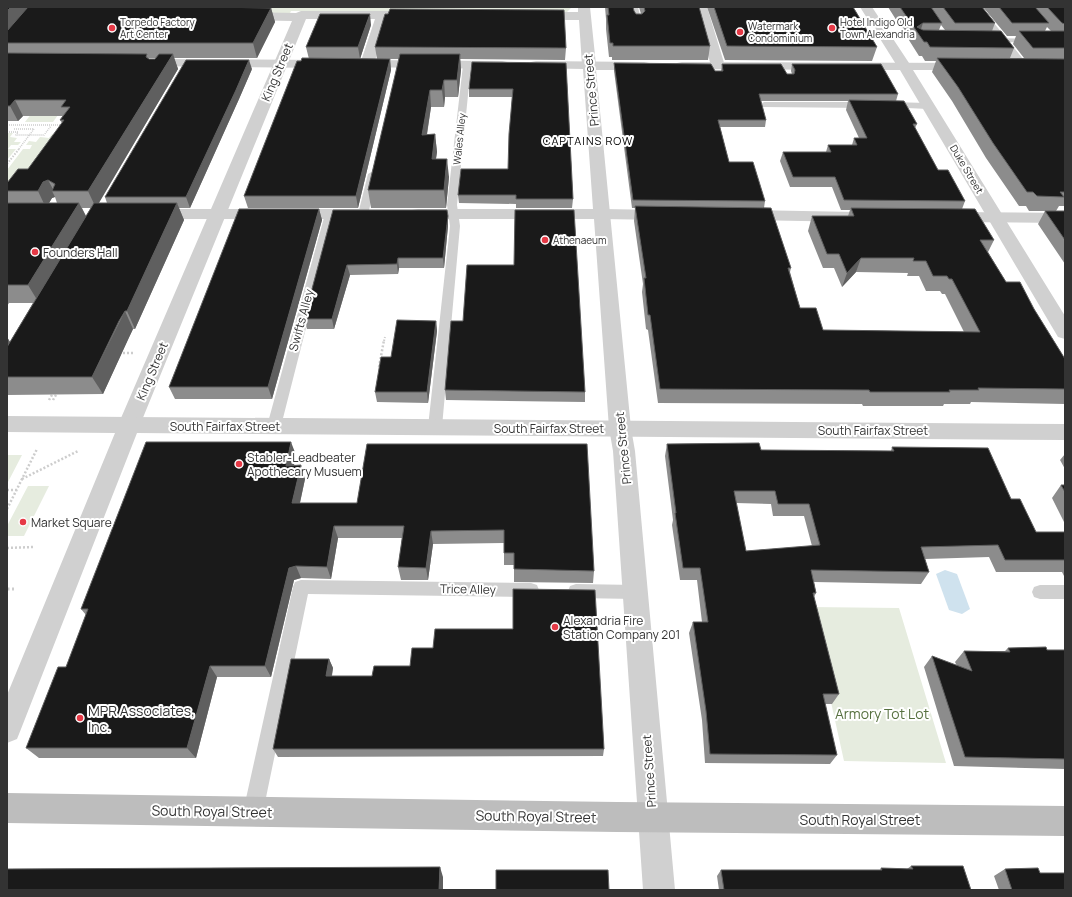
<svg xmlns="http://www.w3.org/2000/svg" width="1072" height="897" font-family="Manrope,sans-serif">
	<rect width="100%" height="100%" fill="#fff"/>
	<path fill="#e6ecdf" d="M229,7H570L571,8L567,12L558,13L291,11L289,15H220Z
		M55,83H81L53,122H25Z
		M7,133H13L10,137L17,138L14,142H21L18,145H11L8,149H16L7,160Z
		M52,134H68L7,188V170L23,149H30L32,145H26L29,141L36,142L40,137L49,138Z
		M7,455H22L7,484Z
		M28,486H49L24,536H7V526Z
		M810,607L899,608L946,763L844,761Z"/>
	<path fill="#cfe2ee" d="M945,570L957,574L970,609L962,614L949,610L936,574Z"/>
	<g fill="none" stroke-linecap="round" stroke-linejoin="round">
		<path stroke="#cdcdcd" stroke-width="1.5" stroke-dasharray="1 1" stroke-linecap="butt" d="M7,125H62
			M14,129H34L18,150
			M7,132H18L16,135H44L51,126"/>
		<path stroke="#cdcdcd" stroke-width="2" stroke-dasharray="1.5 1.5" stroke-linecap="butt" d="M7,164L19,149
			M384,341L385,337"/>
		<path stroke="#cdcdcd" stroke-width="2.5" stroke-dasharray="2 2" stroke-linecap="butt" d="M119,353H133
			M379,367L384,340
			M49,400L53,393
			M53,400L57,393
			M22,479L78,451
			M7,490H17
			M7,509L37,449
			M7,548L33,547"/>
		<path stroke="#cdcdcd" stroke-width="3" stroke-dasharray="2.5 2.5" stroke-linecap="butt" d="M7,589H14"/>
		<path fill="#d0d0d0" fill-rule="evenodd" d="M630,7H638L642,24L641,26H635L634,24Z
			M987,38L1065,39V43L990,42H987L986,40Z
			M467,62L471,65L457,205L460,226L442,427L440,431L435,432L430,431L428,427L450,226L447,205L463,65Z
			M764,102H866L871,105L866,108L761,107L759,105Z
			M889,102L928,103L933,106L928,109L886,107L884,105Z
			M373,171L378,174L368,214L367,216H359L358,214L368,174Z
			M330,211L335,214L281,426L279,430L274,431L269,430L267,426L325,214Z
			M301,580L531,583L537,585L539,590L537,595L531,597L308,594L263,812L260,819L253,822L246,819L243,812L293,587L295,582Z
			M576,584L636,585L642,587L644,592L642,597L636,599L576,598L570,596L568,591L570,586Z
			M1040,585H1065V599H1040L1034,597L1032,592L1034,587Z"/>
		<path fill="#d0d0d0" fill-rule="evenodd" d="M695,7H707L725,66L723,69H713L711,66Z
			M301,11H393L397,12L399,15L397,18L387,19L374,64L372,67H362L360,64L375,19H306L140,425L137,431L129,433L121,431L118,425L292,21L244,20L240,19L238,16L240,13L244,12L296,13Z"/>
		<path fill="#d0d0d0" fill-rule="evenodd" d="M578,7H590L596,65L594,68H584L582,65L579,20H534L530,19L528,16L530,13L534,12H578Z
			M860,7H872L911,66L909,69H899Z
			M969,7H981L1027,64L1029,67L1027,70H1017Z
			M601,209L664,210L670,211L672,215L670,219L664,220L601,219L595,218L593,214L595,210Z
			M744,210L856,212L862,213L864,217L862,221L856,222L744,220L738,219L736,215L738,211Z
			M950,212L1065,213V223L950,222L944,221L942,217L944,213Z
			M7,416L1065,424V440L137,433L21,729L17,739L7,743V695L115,433L7,432Z"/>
		<path fill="#d0d0d0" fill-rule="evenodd" d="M146,59L326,60L331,61L333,64L331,67L326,68L141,66L139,63L141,60Z
			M360,60L502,61L507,62L509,65L507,68L502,69L355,67L353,64L355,61Z
			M536,61L644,62L649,63L651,66L649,69L644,70H596L631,428L635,451L675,890H643L613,451L609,428L594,219H418L412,218L410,214L412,210L418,209H593L583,69L531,68L529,65L531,62Z
			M682,62L969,63L971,66L969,69L964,70H913L1065,316V339L1058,337L900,70L677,69L675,66L677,63Z
			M152,209H362L368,210L370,214L368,218L362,219H152L146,218L144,214L146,210Z"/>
		<path fill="#bdbdbd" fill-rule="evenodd" d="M7,793L617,802L1065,806V836L617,832L7,823Z"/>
	</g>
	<path fill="#8c8c8c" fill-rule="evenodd" d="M7,7H210L271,8L275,22L257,58H174L178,69L98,203H107L105,197L252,69L239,99L190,208H179L184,220L135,329H133L128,339L103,394L7,395V337L10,342L33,303H9L7,306V203H8L7,202V183L28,169L62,123L60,120L63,116H23L18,121H7ZM148,58H156L155,59H149ZM55,197L57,203H49L52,198ZM82,208H91L86,216Z
		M605,7H633L634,11L636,14H641L639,7H699L710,46L708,60H612V57H609L606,29V19Z
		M707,7H853L877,47L872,61L725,60Z
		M888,7H982L995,23L992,31L1014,48L1010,58H1024L1013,44L1016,36H1007L983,7H1065V206H1059L1056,211H1065V264L1038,224L1045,211H1029L1026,206H1019L986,158L952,101L932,72L936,61H925L922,56H919ZM941,25L945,30H939ZM1047,27L1051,31H1045Z
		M371,25L360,59H377L375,47L566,48L565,60L460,59L461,70L458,97H445L444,107H431L427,135L435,134L437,152L436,159L449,177L446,208H371L368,190L399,59H390L391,70L358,208H248L244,196L301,61L309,59L306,47Z
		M566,63L573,199L572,208H516V204L459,203L458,195L508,169L512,97H469V89Z
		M614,63L715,71H721L722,64L787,74H792L791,71L792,64L898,94L896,101L917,124L915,128L938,170L965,201L962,209L994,240L988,252L1006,282L1034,309L1065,359V404L971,402L970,404H944L943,406H863L862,404L658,403L648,330L646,329L642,292L643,284L634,221L635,208H632L614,71ZM761,101H848L846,110L859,138H854L852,145H828L826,152H783L780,161L790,187H832L841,210H850L848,216H812L808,231L823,268H834L842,287L856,272L908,273L907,276H919L926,291H940L942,294H945L964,332L823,330L800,308L790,272L791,268L764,208L765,201L729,162L720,127H765L766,120Z
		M319,209L322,220L272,399H175L169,387Z
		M333,210L448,226L444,268H399L398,274L350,275L334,329H307L304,319Z
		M514,265L585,392V402L446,400L445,390L463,321Z
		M436,321L437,331L428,403L377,402L375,392L391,357Z
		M367,444L594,571L593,583L514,582V565H504V543L433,544L428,580H401L398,567L402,538H338L331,579L301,578L294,580L271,677H217L196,758H39L26,748L66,667L86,615L81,609L296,455L294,466L305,479L300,503H357Z
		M667,444L761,450L891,451L892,447L1011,499L1036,532H1065V578L1062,572H996L989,557L925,559L929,572L921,584L814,582L816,593L814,597L839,694L832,704H825L837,755L830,764L705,763L702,720L689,633L693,622H702L697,580H680L672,525L673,520L665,456ZM736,503L771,504L773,516H804L812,546L746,551Z
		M1065,454V469L1060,460Z
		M1061,485H1065V524L1052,498Z
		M1008,648L1047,650H1065V769L954,766L924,667L932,656L957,666L955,662L964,651H1005Z
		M329,659L333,668L332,676L604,749L603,756L278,757L273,749Z
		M911,866L971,890H719L717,876L721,870H880L881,868L907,869Z
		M1005,869L1040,873L1065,890H999L994,876Z"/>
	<path fill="#5f5f5f" d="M11,7H26L29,14L7,33V11Z
		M271,8L275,22L257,58L253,43Z
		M370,14L371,25L360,59L358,47Z
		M923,23L919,35L917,27Z
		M173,54L178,69L96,208L88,191Z
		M460,54L461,70L458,97L457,80Z
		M390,59L391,70L358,208L356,196Z
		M249,60L252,69L239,99L190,208L186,197Z
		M444,80L445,97L444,107L442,90Z
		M430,90L431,107L424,152L422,135Z
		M15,100L23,116L18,121L10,106Z
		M435,134L437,152L433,177L432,159Z
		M447,159L449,177L446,208L444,190Z
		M48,180L54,191H52L55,197L52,198L46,208L38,191L43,182Z
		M79,203L88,220L39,303L28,285Z
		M177,203L184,220L135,329L127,311Z
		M319,209L322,220L272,399L268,387Z
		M448,216V226L444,268L443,258Z
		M398,258L399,268L398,274L397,264Z
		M861,258L856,272L842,287L847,273Z
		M347,265L350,275L334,329L332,319Z
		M125,311L133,329L103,394L92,377Z
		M436,321L437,331L428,403L427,392Z
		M7,337L13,347L7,357Z
		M291,442L296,455L291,479L286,466Z
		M301,465L305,479L297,516L292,503Z
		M334,526L338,538L331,579L327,567Z
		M431,531L433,544L428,580L426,568Z
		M296,566L301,578L294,580L271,677L265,666L289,568Z
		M329,659L333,668L330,685L326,676Z
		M210,666L217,677L196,758L187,748Z
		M440,867L443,877V890H439Z"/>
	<path fill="#1a1a1a" stroke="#5f5f5f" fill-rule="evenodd" d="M7,7H11L7,11Z
		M28,7H210L271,8L253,43H7V31Z
		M608,7H633L634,11L636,14H642L645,11L644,7H699L710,46H613V43H610L607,15H609Z
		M714,7H853L877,47L727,46Z
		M900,7H931L942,23H923L917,27L923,30L1001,31L1014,48L930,47L927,42H924Z
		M943,7H982L995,23H955Z
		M999,7H1035L1049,23H1012Z
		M1047,7H1065V24L1062,23Z
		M390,9L564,10L566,48L375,47L385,14H388Z
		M320,14H370L358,47H306Z
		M1019,31H1065V48H1033Z
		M7,53L147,54L146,57L149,59H155L159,54H173L88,191H52L55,184L48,180L43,182L38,191H7V183L18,169H28L64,120H60L70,107H61L66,100H15L10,106H7Z
		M400,54H460L457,80H444L442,90H430L422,135L435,134L432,159H447L444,190H368Z
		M302,58L390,59L356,196H244L297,61H301Z
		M937,58L1065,59V192H1060L1064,197L1037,196L1033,192H1027L993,143L958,87Z
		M186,60H249L236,90L186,197H105Z
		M472,62L566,63L573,199H516V195H458L461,169H508L509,134L513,89H469Z
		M614,63L711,64L715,71H723L722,64H781L787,74H794L795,70L792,64H881L898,94H759L766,120H718L729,162H753L765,201L633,200Z
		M849,100L904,101L917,124H913L938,170H948L965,201L844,200L835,177H793L783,152H831L828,145H857L854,138H867Z
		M7,203H79L28,285H7Z
		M94,203H177L127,311H125L119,321L92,377H7V347Z
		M635,206L771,208L791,268H788L800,308H816L823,330L980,332L952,279H949L947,276H933L926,261H913L914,258H861L847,273L839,254H827L812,216H854L851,208L975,209L994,240H980L1006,282H1020L1034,309L1065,359V389L978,388L979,390H949L950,392H870L869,390L660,389L650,315H648L644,278H646Z
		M239,209H319L268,387H169Z
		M333,210H447L448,216L443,258H398L397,264L347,265L332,319H304Z
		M515,210H574L585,392L445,390L451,321H463L467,265H514Z
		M1045,211H1065V240Z
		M397,320L436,321L427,392H375L381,357H391Z
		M146,442H291L286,466L301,465L292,503H357L367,444H587L594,571L514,569V553H504V530L431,531L426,568L398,567L404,526H334L327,567L296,566L289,568L265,666H210L187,748H26L58,667H66L88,609H81Z
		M759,443L761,450L894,451L892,447L988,448L1011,499H1020L1036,532H1065V560H1005L998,545L921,547L929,572L811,570L816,593H813L839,694H823L837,755L710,754L706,711L693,622H708L700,568H683L675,513H676L667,444ZM734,491H775L778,504H809L820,545L746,551Z
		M1061,485H1065V492Z
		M513,589L595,590L604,749H273L291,659H329L326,676H372L374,666H410L412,648H433L435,629H513Z
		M1046,647L1047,650H1065V759L965,757L932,656L972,671L964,651L1010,652L1008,648Z
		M911,866H963L971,890H724L721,870H882L881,868L913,869Z
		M440,867L439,890H7V869Z
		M1038,868L1040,873H1065V890H1012L1005,869Z
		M496,870H608L609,890H496Z"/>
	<g fill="#e63946" stroke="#fff" stroke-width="1.5">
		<circle cx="112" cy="28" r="4"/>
		<circle cx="832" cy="28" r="4"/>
		<circle cx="740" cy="32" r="4"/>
		<circle cx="545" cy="240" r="4"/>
		<circle cx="35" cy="252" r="4"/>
		<circle cx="239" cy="464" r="4"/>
		<circle cx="23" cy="522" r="4"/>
		<circle cx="555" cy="627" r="4"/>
		<circle cx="80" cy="718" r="4"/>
	</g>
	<g text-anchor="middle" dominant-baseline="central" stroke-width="4" stroke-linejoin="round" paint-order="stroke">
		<g font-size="10" fill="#333" stroke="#fff" text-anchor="start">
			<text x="120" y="22">Torpedo Factory<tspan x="120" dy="12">Art Center</tspan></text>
			<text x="840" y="22">Hotel Indigo Old<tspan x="840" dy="12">Town Alexandria</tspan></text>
			<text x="748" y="26">Watermark<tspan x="748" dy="12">Condominium</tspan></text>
			<text x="553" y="240">Athenaeum</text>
		</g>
		<g font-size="10" fill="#333" stroke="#fff">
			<text transform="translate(459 139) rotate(-84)">Wales Alley</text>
			<text transform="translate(967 169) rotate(59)">Duke Street</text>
		</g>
		<g font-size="11" letter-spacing="1" fill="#000" stroke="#fff">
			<text x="588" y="140">CAPTAINS ROW</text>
		</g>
		<g font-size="12" fill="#333" stroke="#fff">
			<text transform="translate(277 72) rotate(-67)">King Street</text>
			<text transform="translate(591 90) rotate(-95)">Prince Street</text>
			<text transform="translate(301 320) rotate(-75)">Swifts Alley</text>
			<text transform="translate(152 371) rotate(-67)">King Street</text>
			<text x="225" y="426">South Fairfax Street</text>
			<text x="549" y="428">South Fairfax Street</text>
			<text x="873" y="430">South Fairfax Street</text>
			<text transform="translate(623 448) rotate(-96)">Prince Street</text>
			<text transform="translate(468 589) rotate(1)">Trice Alley</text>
			<text transform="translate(649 771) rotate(-94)">Prince Street</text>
		</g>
		<g font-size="12" fill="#333" stroke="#fff" text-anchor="start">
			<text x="43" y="252">Founders Hall</text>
			<text x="247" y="457">Stabler-Leadbeater<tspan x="247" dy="14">Apothecary Musuem</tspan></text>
			<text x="31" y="522">Market Square</text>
			<text x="563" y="620">Alexandria Fire<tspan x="563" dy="14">Station Company 201</tspan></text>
		</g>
		<g font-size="14" fill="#333" stroke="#fff" text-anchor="start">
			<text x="88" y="710">MPR Associates,<tspan x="88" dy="16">Inc.</tspan></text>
		</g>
		<g font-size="14" fill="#56703f" stroke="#fff">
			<text x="882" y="713">Armory Tot Lot</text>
		</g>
		<g font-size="14" fill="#333" stroke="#fff">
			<text transform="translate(212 811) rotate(1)">South Royal Street</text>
			<text transform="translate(536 816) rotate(1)">South Royal Street</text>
			<text x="860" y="819">South Royal Street</text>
		</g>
	</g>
	<rect width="1072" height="897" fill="none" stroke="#333333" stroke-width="16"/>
</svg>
